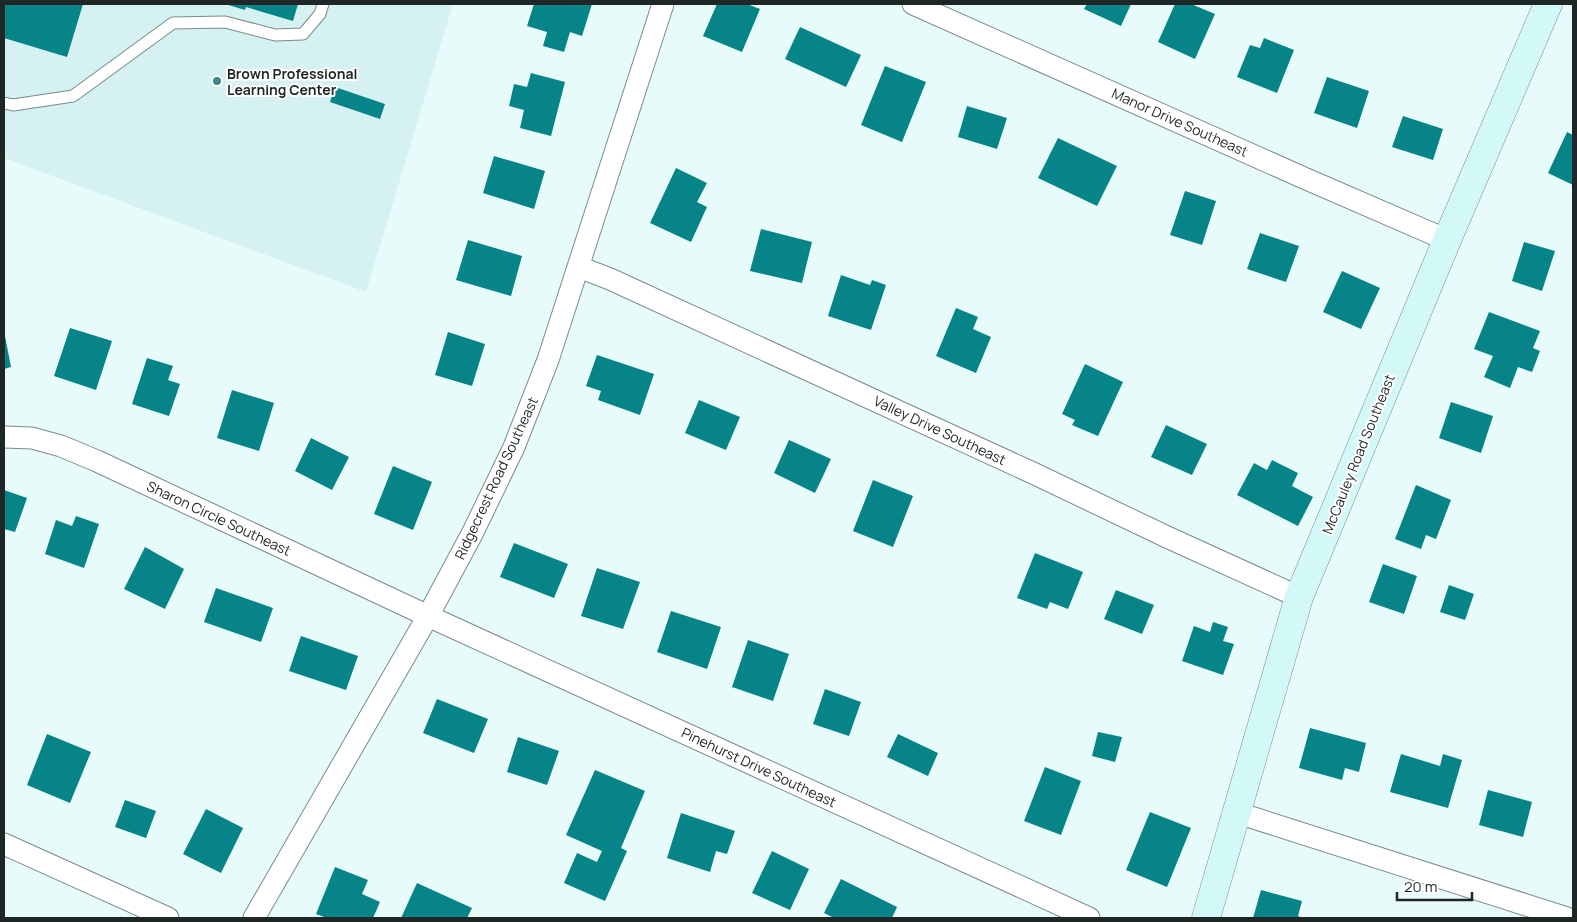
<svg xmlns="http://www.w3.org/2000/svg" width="1577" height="922" font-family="Manrope,sans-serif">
	<rect width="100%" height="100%" fill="#e8fbfb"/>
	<path fill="#d5f1f2" d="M4,4H453L366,292L4,158Z"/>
	<path fill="#078487" d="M4,4H83L67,57L4,38Z
		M225,4H298L293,21L246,7L245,10Z
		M534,4H592L582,36L570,32L564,52L543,46L547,32L527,26Z
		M717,4H747L760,9L742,52L703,36Z
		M1087,4H1131L1121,26L1084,9Z
		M1175,4H1191L1215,14L1195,59L1158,42Z
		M800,27L861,55L846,87L785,59Z
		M1264,38L1294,50L1277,93L1237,77L1250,45L1260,48Z
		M885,66L926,82L902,142L861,125Z
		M531,73L565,82L551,136L520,128L524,110L509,106L514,84L527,87Z
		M1327,77L1369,91L1357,128L1314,113Z
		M335,87L385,104L380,119L330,102Z
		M967,106L1007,118L997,149L958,137Z
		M1403,116L1443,129L1433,160L1392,147Z
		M1567,132L1573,135V185L1548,173Z
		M1058,138L1117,166L1097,206L1038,178Z
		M494,156L545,171L534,209L483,193Z
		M676,168L707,183L697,202L707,207L691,242L650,223Z
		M1185,191L1216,201L1202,245L1170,235Z
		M761,229L812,242L802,283L750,271Z
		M1260,233L1299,246L1286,282L1247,269Z
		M468,240L522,256L511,296L456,280Z
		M1524,242L1555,251L1542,291L1512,281Z
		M1342,271L1380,288L1361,329L1323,312Z
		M841,275L870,285L872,280L886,285L871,330L828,316Z
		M956,308L978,317L973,329L991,337L976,373L936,356Z
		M1489,312L1540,331L1533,348L1540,351L1532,372L1518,367L1510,388L1484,377L1493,356L1474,349Z
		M70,328L112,341L96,390L54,376Z
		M448,332L485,344L472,386L435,375Z
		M5,336L11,367L4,369V337Z
		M597,355L654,374L640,415L598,400L601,391L586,386Z
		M147,358L173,366L168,380L180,384L169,416L132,404Z
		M1085,364L1123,382L1098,436L1072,425L1075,420L1062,414Z
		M232,390L274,403L259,451L217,438Z
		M699,400L740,417L726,450L685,433Z
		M1451,402L1493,416L1481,453L1439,438Z
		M1166,425L1207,444L1192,475L1151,457Z
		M311,438L349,457L332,490L295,471Z
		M789,440L831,459L815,493L774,473Z
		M1272,460L1298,473L1292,486L1313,497L1298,526L1237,495L1254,463L1267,470Z
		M393,466L432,482L413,530L374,514Z
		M873,480L913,496L893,547L853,531Z
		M1416,485L1451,500L1436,539L1426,535L1421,549L1395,539Z
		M4,490L27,498L15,532L4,529Z
		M76,516L99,524L84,568L45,554L56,520L72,526Z
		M514,543L568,564L554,598L500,577Z
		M145,547L184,569L165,609L124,589Z
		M1035,553L1083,572L1068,609L1050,602L1047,609L1017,598Z
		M1383,564L1417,576L1404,614L1369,602Z
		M597,568L640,582L623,629L581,616Z
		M1449,585L1474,594L1465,620L1440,612Z
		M216,588L273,608L261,642L204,622Z
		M1116,590L1154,605L1142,634L1104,619Z
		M671,611L721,627L707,669L657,652Z
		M1213,622L1228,627L1223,641L1234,644L1223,675L1182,661L1194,626L1210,632Z
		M301,636L358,656L346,690L289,671Z
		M748,640L789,654L773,701L732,687Z
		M825,689L861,702L849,736L813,724Z
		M437,699L488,719L474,753L423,733Z
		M1310,728L1366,743L1359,772L1345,768L1342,780L1299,768Z
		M1098,732L1122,737L1115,762L1092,756Z
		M47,734L91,752L70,803L27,785Z
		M898,734L938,753L928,776L887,757Z
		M518,737L559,751L547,785L507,772Z
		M1401,754L1440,766L1443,754L1462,760L1448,808L1390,792Z
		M1045,767L1081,781L1061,835L1024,821Z
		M595,770L645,791L621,848L627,851L605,901L564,883L577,853L597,862L602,851L566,835Z
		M1488,790L1532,802L1523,837L1479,825Z
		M125,800L156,811L146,838L115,827Z
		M206,809L243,828L221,873L183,854Z
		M1150,812L1191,828L1167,887L1126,870Z
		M681,813L735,831L727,854L716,851L710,872L667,858Z
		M772,851L809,869L790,910L752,893Z
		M335,867L368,880L362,894L380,902L373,918H327L316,914Z
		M841,879L897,907L892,918H834L824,913Z
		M417,883L472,908L467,918H401Z
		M1261,890L1302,901L1298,916L1303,918H1253Z"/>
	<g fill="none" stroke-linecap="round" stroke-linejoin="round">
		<g stroke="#7a8b8b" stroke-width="13">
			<path id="lane" d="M4,103L13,105L73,96L173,23L225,22L275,35L303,34L320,14L323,4"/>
		</g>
		<g stroke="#7a8b8b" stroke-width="23">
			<path id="street" d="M913,4L1304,178L1447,240
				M579,267L610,279L1035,474L1167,537L1299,597
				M4,437L32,438L61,446L97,461L428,616L1089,918
				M1238,813L1567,918
				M4,844L168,918
				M254,918L428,616L473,532L514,447L548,360L663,4"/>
		</g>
		<g stroke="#7a8b8b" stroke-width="29">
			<path id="secondary" d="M1206,918L1299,597L1447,240L1548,4"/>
		</g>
		<use href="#lane" stroke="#fff" stroke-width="11"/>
		<use href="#street" stroke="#fff" stroke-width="21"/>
		<use href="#secondary" stroke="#d3f8f8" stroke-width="28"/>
	</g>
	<circle fill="#3e8789" stroke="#fff" stroke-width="2" cx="217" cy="81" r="5"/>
	<g text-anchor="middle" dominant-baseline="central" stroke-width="4" stroke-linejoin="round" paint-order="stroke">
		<g font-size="14" font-weight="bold" fill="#1f2626" stroke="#fff" text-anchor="start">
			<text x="227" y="73">Brown Professional<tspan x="227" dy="16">Learning Center</tspan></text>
		</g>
		<g font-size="14" fill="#1f2626" stroke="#fff">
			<text transform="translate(1180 122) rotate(24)">Manor Drive Southeast</text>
			<text transform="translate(940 430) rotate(25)">Valley Drive Southeast</text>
			<text transform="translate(1358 454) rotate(-68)">McCauley Road Southeast</text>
			<text transform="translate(496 478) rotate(-65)">Ridgecrest Road Southeast</text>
			<text transform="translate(219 518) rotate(25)">Sharon Circle Southeast</text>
			<text transform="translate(759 767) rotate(25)">Pinehurst Drive Southeast</text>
		</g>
	</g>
	<rect width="1577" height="922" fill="none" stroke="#1f2626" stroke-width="10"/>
	<path d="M1397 892v8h75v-8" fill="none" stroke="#1f2626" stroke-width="2.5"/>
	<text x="1404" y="892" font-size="15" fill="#1f2626" stroke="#ffffff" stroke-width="4" paint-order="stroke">20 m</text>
</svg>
